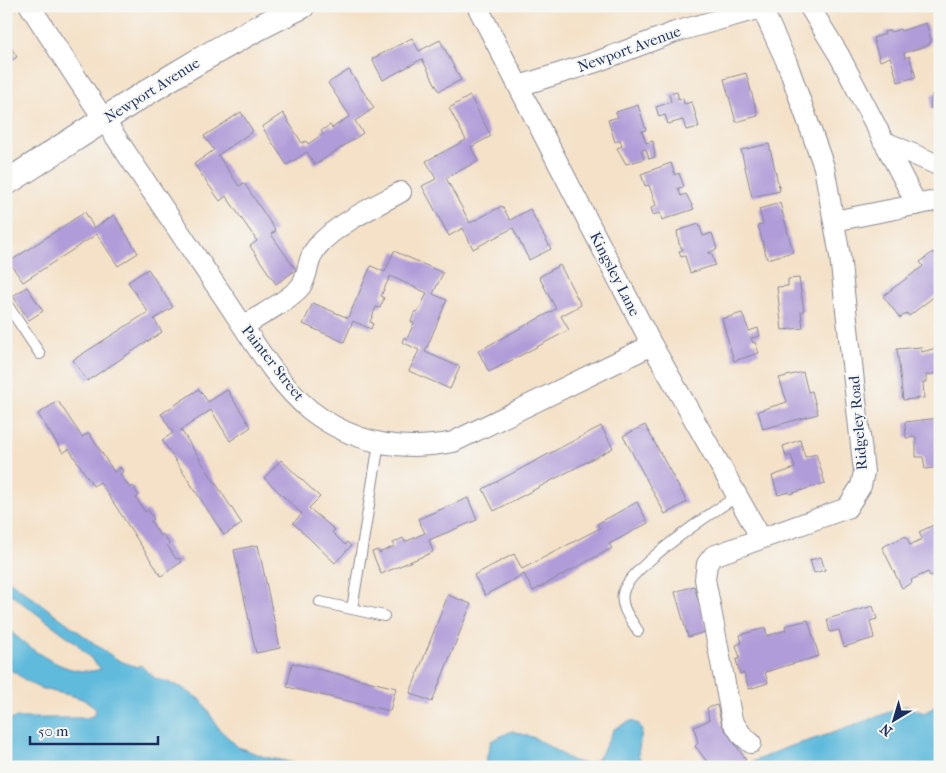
<svg xmlns="http://www.w3.org/2000/svg" width="946" height="773" font-family="'IM FELL French Canon',serif">
	<rect width="100%" height="100%" fill="#f6f6f2"/>
	<filter id="ink" filterUnits="userSpaceOnUse"><feTurbulence type="fractalNoise" baseFrequency=".02" numOctaves="2"/><feDisplacementMap in="SourceGraphic" scale="10" xChannelSelector="R" yChannelSelector="G"/><feConvolveMatrix kernelMatrix="1 2 1 2 8 2 1 2 1" color-interpolation-filters="sRGB"/></filter>
	<filter id="wash" filterUnits="userSpaceOnUse"><feTurbulence type="fractalNoise" baseFrequency=".0096" numOctaves="4" result="noise"/><feDisplacementMap in="SourceGraphic" scale="20" xChannelSelector="R" yChannelSelector="G"/><feGaussianBlur stdDeviation="1.12" result="paint"/><feColorMatrix in="noise" values="0 0 0 0 0 0 0 0 0 0 0 0 0 0 0 0 0 1.4 0 .05"/><feComposite in="paint" operator="in"/></filter>
	<g filter="url(#wash)">
		<rect width="100%" height="100%" fill="#f4e1c7"/>
		<path fill="#5fbadc" stroke="#3d749d" d="M6,578L106,652L120,661L137,667L140,665L155,678L181,687L202,701L219,729L238,747L265,757L315,767H18L6,762V722L15,718H87L94,715L96,709C82,692 52,695 33,685C23,680 17,672 6,668V627C28,648 69,680 101,669L75,642L6,591Z
			M940,704V767H740L788,747L827,735L906,706L924,713Z
			M631,721L639,724L642,731L638,754L644,767H484L491,741L512,731L535,738L573,761L588,764L596,760L603,751L614,729Z"/>
		<g id="blocks">
			<path fill="#b09cd8" d="M926,23L931,40L929,45L904,53L905,58L909,56L916,77L898,82L890,57L880,61L873,38L885,34L884,32L890,30L891,32L900,29L901,31Z
				M412,38L419,51L440,40L461,80L439,91L422,59L383,80L372,59Z
				M6,40L17,57L6,64Z
				M349,70L374,108L355,121L363,133L315,165L307,152L287,165L262,127L283,113L302,143L306,141L308,144L323,134L321,131L330,125L332,128L350,116L328,83Z
				M746,73L758,116L736,122L724,79Z
				M677,92L679,100L683,98L684,104L692,102L699,127L686,130L683,120L668,124L665,115L659,117L656,107L671,102L669,94Z
				M937,93H940V110L930,108L932,94Z
				M470,96L491,136L471,147L478,161L446,178L470,223L502,206L510,220L530,209L551,249L529,260L513,228L473,249L463,228L449,236L422,186L436,179L426,161L466,140L449,108Z
				M638,105L646,130L642,131L646,143L653,141L655,157L649,159L646,149L641,150L644,159L626,164L617,148L622,146L620,140L615,142L608,120L618,117L616,112Z
				M241,112L253,131L218,155L239,186L244,183L276,231L271,234L296,270L276,284L250,246L257,241L226,196L220,201L194,164L214,150L204,136Z
				M769,144L780,191L752,197L741,150Z
				M671,163L675,175L679,173L684,187L678,188L681,196L686,194L694,209L662,220L660,213L653,215L651,208L656,205L649,185L645,186L641,174Z
				M780,203L793,252L767,259L758,225L763,224L759,209Z
				M85,212L94,228L114,215L138,253L118,266L97,234L23,282L9,262Z
				M699,224L703,236L712,233L717,249L708,253L712,254L715,265L690,273L685,256L681,257L679,251L683,250L679,244L677,231Z
				M394,251L443,273L433,294L447,300L425,352L460,367L450,389L409,371L419,350L402,342L404,337L407,339L414,323L411,322L415,311L418,312L427,293L390,276L381,296L384,298L380,308L376,307L370,322L373,323L371,329L353,321L344,342L303,324L313,303L348,318L371,266L385,272Z
				M933,252L940,260V292L909,316L907,313L900,318L883,296L923,266L920,262Z
				M560,265L581,305L561,316L569,330L489,372L478,351L556,309L539,277Z
				M148,269L173,307L154,319L162,332L87,381L73,360L148,312L128,282Z
				M799,278L804,311H801L803,328L782,330L777,287L788,286V279Z
				M27,287L43,311L29,320L13,296Z
				M742,313L749,331L758,328L760,336L751,338L753,343L755,342L759,353L734,361L722,319Z
				M921,347L922,352L940,347V373L926,375V382H923L924,398L903,400L897,349Z
				M803,372L808,392L812,391L818,414L763,429L758,411L787,402L779,378Z
				M199,389L208,402L227,390L251,427L230,441L211,410L181,430L242,524L224,535L162,440L173,433L161,414Z
				M58,401L82,437L89,433L114,472L120,467L123,472L120,474L130,488L133,486L139,496L136,498L145,512L148,510L154,519L151,521L160,536L163,534L169,543L167,545L176,559L179,558L182,562L161,576L100,482L93,486L69,449L63,453L38,414Z
				M940,418V467L925,469L923,457H916V437L906,438L905,422Z
				M645,425L687,502L665,514L623,436Z
				M601,426L613,448L494,511L483,489Z
				M800,440L805,457L816,454L825,483L790,494L789,492L778,495L772,476L795,468L791,455L786,457L783,446Z
				M281,460L320,497L309,508L335,530L332,532L345,545L347,542L351,546L335,563L293,523L302,514L264,478Z
				M468,498L477,520L429,540L433,552L381,574L372,552L377,550L379,553L395,546L393,543L403,538L405,542L425,533L418,519Z
				M637,502L648,523L609,544L612,548L533,591L524,574L485,595L474,575L514,554L522,569L600,528L597,524Z
				M940,522V572L930,576L928,572L911,580L912,583L902,588L882,547L906,536L910,545L922,539L919,532Z
				M258,545L280,648L256,653L234,550Z
				M821,557L825,570L814,573L810,560Z
				M694,586L708,631L688,637L675,592Z
				M448,595L471,604L432,702L410,693Z
				M873,606L877,619L870,621L874,638L844,647L839,630L830,632L827,619Z
				M808,620L819,656L765,672L768,683L749,689L744,673L740,674L736,660L740,658L736,645L742,643L740,635L765,628L767,636L786,630L785,626Z
				M292,663L396,688L390,711L287,687Z
				M717,705L722,725L746,760L733,767H711L695,746L698,743L694,727L709,720L707,708Z"/>
		</g>
	</g>
	<g filter="url(#ink)">
		<use href="#blocks" fill-opacity="0" stroke="#888892" stroke-width="1"/>
		<g fill="none" stroke-linecap="round" stroke-linejoin="round">
			<g stroke="#888892" stroke-width="12">
				<path id="service" d="M6,303L40,354
					M320,602L384,616
					M352,609L379,443
					M638,631C631,619 620,608 623,593C627,569 714,511 736,497"/>
			</g>
			<g stroke="#888892" stroke-width="22">
				<path id="minor" d="M30,6C92,103 156,198 221,293C246,329 276,383 310,410C352,443 402,452 453,442L652,345
					M477,6L652,345L761,538
					M809,6L839,55L917,205
					M519,86L596,62L675,32L768,6
					M883,141L940,166
					M834,221L940,200
					M244,326C260,315 290,300 301,286C309,274 307,258 317,247C333,226 377,205 401,192
					M751,743L741,734L732,720L705,579L707,564L713,556L847,508L861,486L864,472L840,256L824,167L787,63L761,6"/>
			</g>
			<g stroke="#888892" stroke-width="27">
				<path id="tertiary" d="M6,183C103,121 198,55 302,6"/>
			</g>
			<use href="#service" stroke="#fff" stroke-width="10"/>
			<use href="#minor" stroke="#fff" stroke-width="20"/>
			<use href="#tertiary" stroke="#fff" stroke-width="25"/>
		</g>
	</g>
	<g text-anchor="middle" dominant-baseline="central" stroke-width="4" stroke-linejoin="round" paint-order="stroke">
		<g font-size="15" fill="#1b2f5e" stroke="#f6f6f2">
			<text transform="translate(629 49) rotate(-20)">Newport Avenue</text>
			<text transform="translate(152 90) rotate(-32)">Newport Avenue</text>
			<text transform="translate(615 274) rotate(63)">Kingsley Lane</text>
			<text transform="translate(273 363) rotate(52)">Painter Street</text>
			<text transform="translate(858 423) rotate(-95)">Ridgeley Road</text>
		</g>
	</g>
	<rect width="946" height="773" fill="none" stroke="#f6f6f2" stroke-width="25"/>
	<g transform="translate(894 720) rotate(218)" stroke="#f6f6f2" stroke-width="4" paint-order="stroke">
	<path d="M0-4L9 19L0 12L-9 19Z" fill="#1b2f5e"/>
	<text y="-8" font-size="14" font-weight="bold" text-anchor="middle" fill="#1b2f5e">N</text>
	</g>
	<path d="M30 736v8h128v-8" fill="none" stroke="#1b2f5e" stroke-width="2.5"/>
	<text x="38" y="736" font-size="15" fill="#1b2f5e" stroke="#f6f6f2" stroke-width="4" paint-order="stroke">50 m</text>
</svg>
